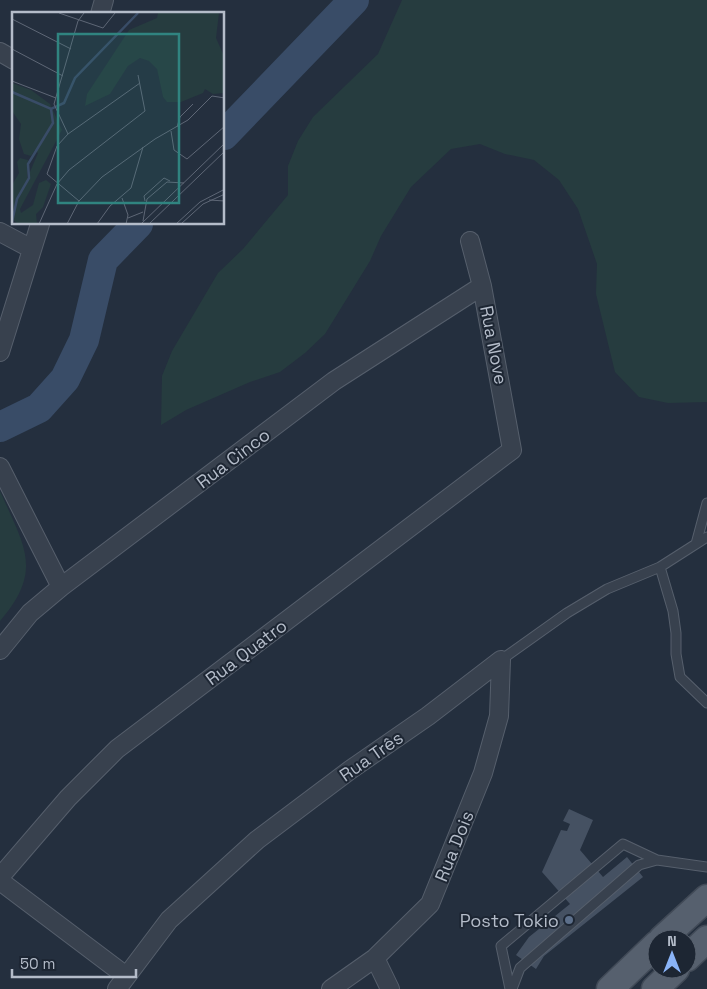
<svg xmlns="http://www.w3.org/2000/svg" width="707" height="989" font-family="'Space Grotesk',sans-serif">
	<rect width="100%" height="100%" fill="#242f3e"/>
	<path fill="#263c3f" d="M402,0H707V402L668,403L639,397L615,372L596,294L597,264L578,209L559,180L534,160L505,154L480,144L451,149L411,187L381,236L370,261L325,334L305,353L280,372L250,382L186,410L161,425L162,376L172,351L218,273L243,249L288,195V166L298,141L313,117L378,54Z
		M0,491C24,546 44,570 0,621Z"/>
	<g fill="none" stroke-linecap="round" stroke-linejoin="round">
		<path stroke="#394c67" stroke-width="30" d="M224,135L354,0
			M0,427L39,408L65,379L84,340L103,260L138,224"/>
	</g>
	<path fill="#455162" d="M569,809L593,820L580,850L603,877L627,857L643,877L544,956L536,969L516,955L529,937L570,904L542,872L561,830L567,831L570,824L563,821Z"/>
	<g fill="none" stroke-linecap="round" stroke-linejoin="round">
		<g stroke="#565f6c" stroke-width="11">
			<path id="lane" d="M696,544L707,503
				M660,567L673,611L676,633V654L680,677L707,703
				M501,660L567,613L607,589L660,567L707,537
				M510,989L501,946L623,844L657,860
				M512,989L520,968L639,865L657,860L707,867"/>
		</g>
		<g stroke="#565f6c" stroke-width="20">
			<path id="street" d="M100,14L104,0
				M0,52L14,60
				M0,232L32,249
				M0,352L40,224
				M0,467L61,587
				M0,650L30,613L61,587L334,381L482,286
				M0,877L68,798L117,749L512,450L482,286L470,241
				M0,881L126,976
				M375,958L390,989
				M117,989L169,920L257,840L350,770L428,716L501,660
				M331,989L375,958L430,904L483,773L499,716L501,660"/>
		</g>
		<g stroke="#414a57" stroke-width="29">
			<path id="primary" d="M662,939L707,898
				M687,958L707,939
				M610,989L657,944
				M655,989L676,969"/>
		</g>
		<use href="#lane" stroke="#38414e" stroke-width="9"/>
		<use href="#street" stroke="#38414e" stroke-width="18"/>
		<use href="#primary" stroke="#56606e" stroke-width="26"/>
	</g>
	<circle fill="#5c6f8a" stroke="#1d2633" stroke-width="2" cx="569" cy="920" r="5"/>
	<g text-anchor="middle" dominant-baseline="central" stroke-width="4" stroke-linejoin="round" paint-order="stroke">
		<g font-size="18" fill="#b4bcc9" stroke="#1d2633">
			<text transform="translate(494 345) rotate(79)">Rua Nove</text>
			<text transform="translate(233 458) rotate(-37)">Rua Cinco</text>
			<text transform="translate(246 652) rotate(-37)">Rua Quatro</text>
			<text transform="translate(371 756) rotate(-35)">Rua Três</text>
			<text transform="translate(454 846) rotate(-68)">Rua Dois</text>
		</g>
		<g font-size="18" fill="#b4bcc9" stroke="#1d2633" text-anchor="end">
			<text x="559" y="920">Posto Tokio</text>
		</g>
	</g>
	<g transform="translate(12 12)">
		<rect width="212" height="212" fill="#242f3e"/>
		<path d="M146,1H207L204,26L212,44V81L201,82L193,77L191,81L169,90H155L151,85L145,57L137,49L128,46L116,54L98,82L73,94L75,82L117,18L145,6ZM0,71L19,78L38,92L50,118L8,197L9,201L21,193L27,171L34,168L39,172L31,195L24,202L25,212H6L0,207V173L7,161L5,150L8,146L16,148L15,167L26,141L23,138L19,144L12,142L7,127L9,112L0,99Z" fill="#263c3f"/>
		<path fill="none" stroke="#394c67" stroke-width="2.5" d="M0,80L39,97L52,91L63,66L126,1M0,210L5,187L17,166L16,152L41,111L39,97"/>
		<path fill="none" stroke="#5e6776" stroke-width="1" d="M47,1L91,16L103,1M0,7L59,37M0,37L51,64M0,69L44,86M165,115L168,105L181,92M159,119L162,138L175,147L213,114M56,122L42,92L66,9L72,1M110,186L116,203L114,212M197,188L213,189M67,189L35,162L45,134L56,122L128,71M133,189L132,184L152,166L158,169M116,206L131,200M131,209L135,187L155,170L172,171M27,212L45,172L57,158L133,99L126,63M55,212L67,189L90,165L143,127L176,108L200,84L213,86M85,212L98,194L119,176L131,135M129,212L213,131M137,212L213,139M164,212L188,190L213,177M169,212L191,192L213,182"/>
		<path fill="#308480" fill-opacity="0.15" stroke="#308480" stroke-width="2.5" d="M46,22H167V191H46Z"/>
		<rect width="212" height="212" fill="none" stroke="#b4bcc9" stroke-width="2.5"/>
	</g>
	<g transform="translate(672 954)"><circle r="24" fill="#1d2633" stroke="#59626f"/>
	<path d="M0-4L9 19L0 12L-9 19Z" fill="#8ab4f8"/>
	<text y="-8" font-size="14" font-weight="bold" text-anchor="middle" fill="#b4bcc9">N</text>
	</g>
	<path d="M12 969v8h124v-8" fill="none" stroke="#b4bcc9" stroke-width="2.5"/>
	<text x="20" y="969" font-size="15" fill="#b4bcc9" stroke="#1d2633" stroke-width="4" paint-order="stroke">50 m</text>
</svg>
